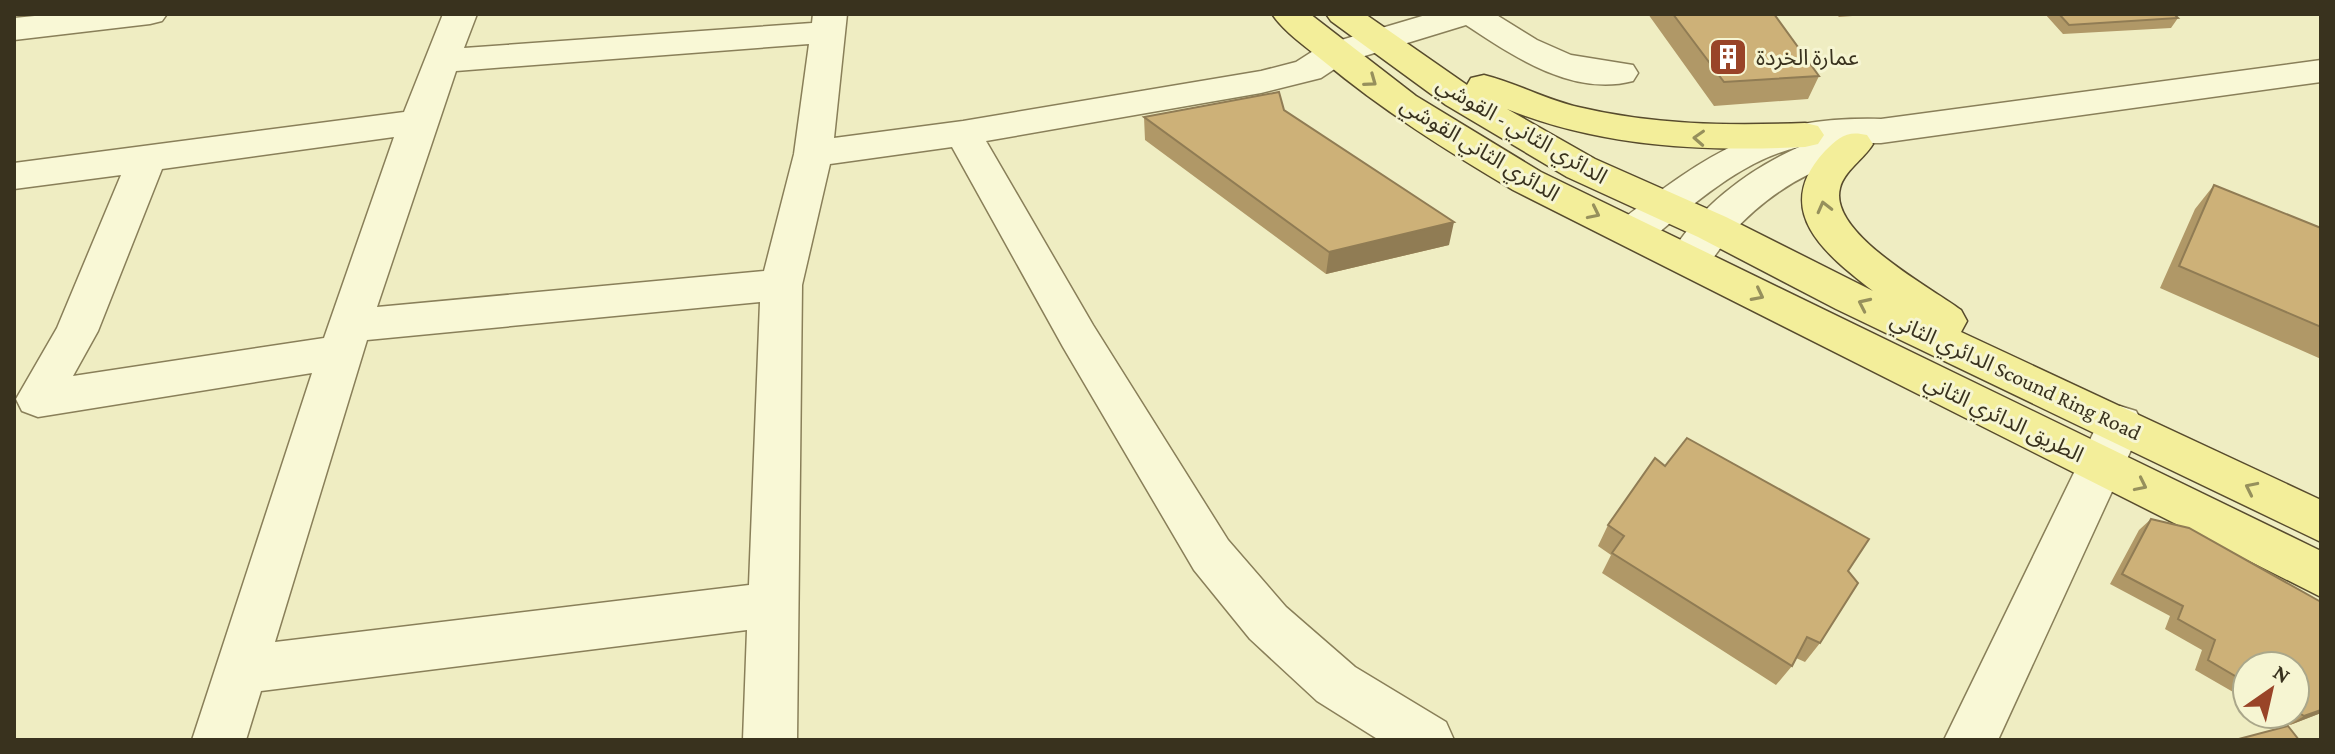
<svg xmlns="http://www.w3.org/2000/svg" width="2335" height="754" font-family="'Crimson Pro','Noto Sans Arabic',serif">
	<rect width="100%" height="100%" fill="#efedc2"/>
	<g fill="none" stroke-linecap="round" stroke-linejoin="round">
		<g stroke="#897f59" stroke-width="3">
			<path id="minor" d="M55,14H167L162,21L150,24L14,40V18Z
				M443,14H477L464,48L812,23L813,14H847L834,138L963,121L1261,71L1296,62L1321,46L1429,14H1495L1537,40L1571,55L1633,65L1638,73L1633,81C1573,97 1513,56 1466,25L1345,62L1321,78L1261,93L986,141L1093,325L1228,540L1286,607L1355,667L1446,722L1454,740H1379L1317,701L1250,639L1194,570L1063,347L952,147L830,164L802,285L797,740H743L747,630L261,691L246,740H192L312,373L38,417L22,411L16,399L57,328L121,175L14,189V163L404,112ZM809,44L794,154L764,271L377,307L456,71ZM394,137L324,338L73,376L98,331L162,169ZM760,302L749,585L275,642L367,340Z
				M2321,60V82L1881,143H1854L1857,148L1851,157C1804,172 1764,197 1731,234C1722,244 1714,260 1703,268C1694,275 1684,272 1674,269L1668,259C1696,209 1747,170 1799,147C1741,160 1692,206 1647,242L1633,246L1619,242L1613,232L1619,222C1710,152 1761,116 1881,119Z
				M2120,406L2136,411L2143,424L1998,740H1944L2104,411Z"/>
		</g>
		<g stroke="#574b2d" stroke-width="3">
			<path id="major" d="M1272,14H1310L1416,96L1541,172L2321,551V597L1513,190C1447,151 1382,110 1322,60C1305,46 1284,32 1272,14Z
				M1326,14H1365L1467,85L1471,78L1484,75C1516,83 1545,99 1578,107C1653,125 1728,126 1805,123L1818,126L1824,135L1818,144L1805,147C1703,152 1602,147 1507,109L1595,159L1726,217L1873,291C1825,254 1770,210 1825,151C1839,137 1847,130 1867,135L1873,144C1864,159 1844,171 1840,188C1828,233 1930,287 1961,310L1967,321L1961,332L2321,500V542L1836,309L1698,237L1567,177L1446,105L1331,21Z"/>
		</g>
		<use href="#minor" fill="#f9f8d6" fill-rule="evenodd"/>
		<use href="#major" fill="#f3ee9a" fill-rule="evenodd"/>
	</g>
	<path fill="#b09867" d="M1648,14H1774L1819,76L1808,99L1714,106Z
		M1836,14H1879L1839,17Z
		M2045,14H2174L2178,18L2171,28L2063,34Z
		M1284,110L1449,245L1326,274L1145,140L1144,117Z
		M2214,185L2321,228V359L2160,288L2195,209Z
		M1665,466L1848,571L1820,643L1805,662L1796,658L1792,666L1776,685L1602,573L1611,555L1598,546L1608,525Z
		M2151,519L2321,602V713L2290,725L2271,714H2295V666H2247V700L2195,670L2202,650L2165,629L2170,616L2110,584L2139,530Z"/>
	<path fill="#907c54" d="M1454,222L1449,245L1326,274L1329,252Z
		M2321,710V713L2290,725L2304,716Z"/>
	<path fill="#cdb178" stroke="#907c54" stroke-width="2" d="M1673,14H1774L1819,76L1724,82Z
		M2059,14H2174L2178,18L2069,25Z
		M1279,92L1284,110L1454,222L1329,252L1144,117Z
		M2214,185L2321,228V327L2179,266Z
		M1687,438L1869,539L1848,571L1858,583L1820,643L1807,637L1792,666L1612,553L1624,536L1608,525L1655,458L1665,466Z
		M2151,519L2189,528L2321,602V710L2304,716L2295,710V666H2247V683L2208,660L2215,640L2178,619L2183,606L2122,574Z
		M2288,726L2299,740H2235Z"/>
	<defs><path id="oneway-chevron" d="M-2-3.5L2.5 0L-2 3.5" fill="none" stroke-width="1.6" stroke-linecap="round" stroke-linejoin="round" transform="scale(2)"/></defs>
	<g stroke="#96905c">
		<use href="#oneway-chevron" transform="translate(1371 81) rotate(36)"/>
		<use href="#oneway-chevron" transform="translate(1699 138) rotate(-177)"/>
		<use href="#oneway-chevron" transform="translate(1824 207) rotate(-104)"/>
		<use href="#oneway-chevron" transform="translate(1594 213) rotate(26)"/>
		<use href="#oneway-chevron" transform="translate(1758 295) rotate(27)"/>
		<use href="#oneway-chevron" transform="translate(1864 304) rotate(-155)"/>
		<use href="#oneway-chevron" transform="translate(2141 485) rotate(26)"/>
		<use href="#oneway-chevron" transform="translate(2251 488) rotate(-154)"/>
	</g>
	<defs>
		<g id="building-square" transform="scale(2)"><rect x="-9" y="-9" width="18" height="18" rx="4" fill="#994428" stroke="#f6f5d2"/><path d="M-4-6H4V6H1V3H-1V6H-4ZM-2.5-4.3h1.7v1.8h-1.7ZM.8-4.3h1.7v1.8H.8ZM-2.5-1h1.7V.8h-1.7ZM.8-1h1.7V.8H.8Z" fill="#fff"/></g>
	</defs>
	<g fill-rule="evenodd">
		<use href="#building-square" x="1728" y="57"/>
	</g>
	<g text-anchor="middle" dominant-baseline="central" stroke-width="6" stroke-linejoin="round" paint-order="stroke">
		<g font-size="22" fill="#39321e" stroke="#f6f5d2" text-anchor="start">
			<text x="1756" y="57">عمارة الخردة</text>
		</g>
		<g font-size="22" fill="#39321e" stroke="#f6f5d2">
			<text transform="translate(1522 130) rotate(30)">الدائري الثاني - القوشي</text>
			<text transform="translate(1480 149) rotate(31)">الدائري الثاني القوشي</text>
			<text transform="translate(2016 376) rotate(25)">الدائري الثاني Scound Ring Road</text>
			<text transform="translate(2004 418) rotate(26)">الطريق الدائري الثاني</text>
		</g>
	</g>
	<rect width="2335" height="754" fill="none" stroke="#39321e" stroke-width="32"/>
	<g transform="translate(2271 690) rotate(34)"><circle r="38" fill="#f6f5d2" stroke="#aaa78a" stroke-width="2"/>
	<path d="M0-6L14 30L0 20L-14 30Z" fill="#994428"/>
	<text y="-12" font-size="22" font-weight="bold" text-anchor="middle" fill="#39321e">N</text>
	</g>
</svg>
